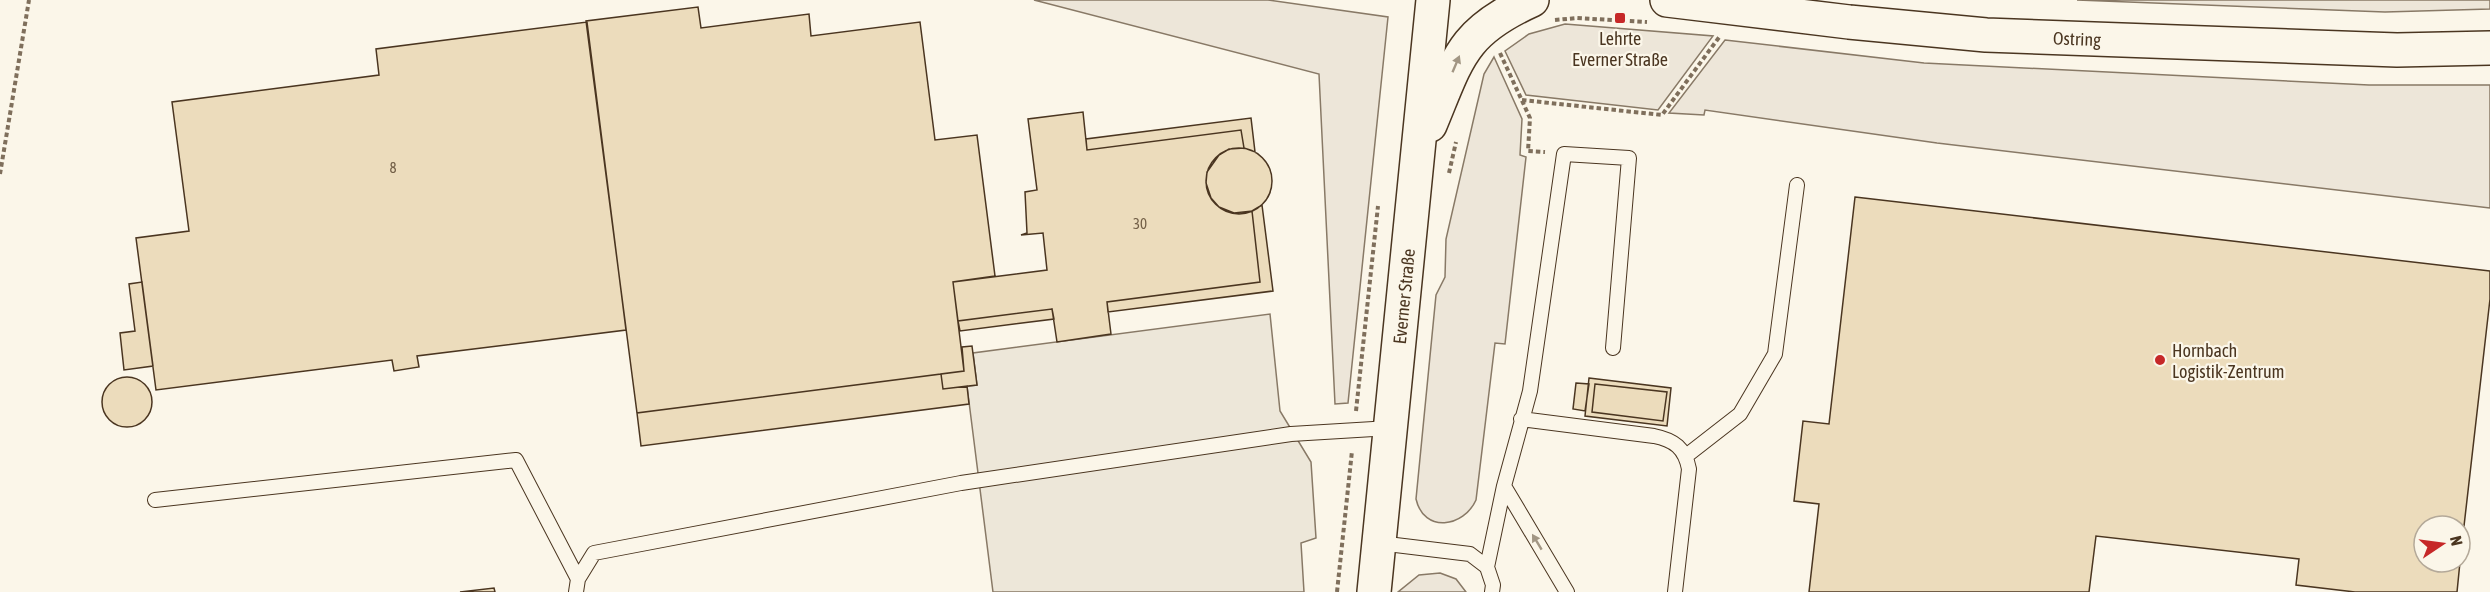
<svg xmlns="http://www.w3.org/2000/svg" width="2490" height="592" font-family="'Asap Condensed',sans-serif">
	<rect width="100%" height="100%" fill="#fbf6e9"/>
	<path fill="#ede6d9" stroke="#887966" stroke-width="1.5" d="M1034,0H1268L1388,17L1348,403L1335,404L1319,74Z
		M2077,0H2490V9L2385,12Z
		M1565,24L1713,36L1658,110L1526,95L1505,51L1529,34Z
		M1725,40L1924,63L2369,85H2490V208L1937,143L1705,110L1704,115L1669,113Z
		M1494,57L1522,119L1520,155L1526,157L1505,344L1495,343L1476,500C1464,527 1424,534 1416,499L1436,295L1445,277L1446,239L1484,74Z
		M1440,573L1456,579L1466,592H1398L1419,575Z"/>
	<path fill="#ede7d9" stroke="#887966" stroke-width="1.5" d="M1270,314L1280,411L1311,462L1316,538L1301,543L1304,592H993L967,386L977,385L973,353Z"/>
	<path fill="#ecdcbc" stroke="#4a3520" stroke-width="1.5" fill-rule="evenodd" d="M698,7L701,28L809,14L811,36L920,22L935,140L977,135L995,276L953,282L964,371L637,413L586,21Z
		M587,22L626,330L417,356L419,367L394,371L392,360L156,390L136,238L189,231L172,102L379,75L376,49Z
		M1083,112L1087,150L1241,130L1244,148L1229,149L1219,155L1207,172L1206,183L1211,198L1219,207L1234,213L1252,211L1260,282L1107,302L1111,334L1057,342L1052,309L958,321L953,282L1047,270L1043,233L1021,235L1027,233L1025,192L1037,190L1028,119Z
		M1251,118L1255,152L1244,148L1241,130L1087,150L1086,139Z
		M1206 181a33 33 0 1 1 66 0a33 33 0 1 1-66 0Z
		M1855,197L2490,271V299L2460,561V526H2424V562H2460L2457,592H2355L2296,585L2299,559L2096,536L2089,592H1809L1819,504L1794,501L1803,421L1829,424Z
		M1262,205L1273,291L1108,312L1107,302L1260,282L1252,211Z
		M142,282L153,366L124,370L120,333L135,331L129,284Z
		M1052,309L1054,319L960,331L958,321Z
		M972,346L977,385L943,389L941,374L964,371L962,347Z
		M941,374L943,389L967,386L969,404L641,446L637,413Z
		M102 402a25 25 0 1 1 50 0a25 25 0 1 1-50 0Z
		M1589,378L1671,388L1667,426L1585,416ZM1595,384L1667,392L1663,421L1592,412Z
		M1576,383L1589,384L1585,411L1573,409Z
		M1595,384L1667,392L1663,421L1592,412Z
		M494,588L495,592H460Z"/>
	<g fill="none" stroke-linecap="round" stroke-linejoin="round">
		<g stroke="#4a3520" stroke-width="16">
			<path id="service" d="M1521,419L1654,436C1674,440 1685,448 1689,469L1675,592
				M1686,456L1740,414L1775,354L1797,185
				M1504,486L1567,592
				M155,500L516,460L578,579
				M1379,543L1470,554L1487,567
				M576,592L578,579L594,553L961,483L1291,434L1390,428
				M1492,592L1493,585L1487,567L1504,486L1530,391L1564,154L1629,158L1613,348"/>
		</g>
		<g stroke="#4a3520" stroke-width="36">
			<g id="tertiary">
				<path id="s1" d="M1667,0L1849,22L1986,35L2397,50L2490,48"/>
				<path d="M1430,125C1458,58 1461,32 1532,0"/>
				<path id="s2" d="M1374,592L1433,0"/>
			</g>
		</g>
		<path stroke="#7f6f5c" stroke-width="4" stroke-dasharray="4.5 3" stroke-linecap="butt" d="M1555,20L1577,18L1647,22
			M1500,53L1530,118L1528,151L1545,152
			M1522,100L1662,115L1720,36
			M1449,173L1456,142
			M0,174L29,0
			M1356,411L1378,206
			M1337,592L1352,451"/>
		<use href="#service" stroke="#fbf6e9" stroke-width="14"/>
		<use href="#tertiary" stroke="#fbf6e9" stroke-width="33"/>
	</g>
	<defs><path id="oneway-solid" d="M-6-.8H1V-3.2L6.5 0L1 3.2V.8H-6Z" transform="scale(1.5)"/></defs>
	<g fill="#a29684">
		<use href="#oneway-solid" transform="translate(1456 64) rotate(-67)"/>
		<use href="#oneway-solid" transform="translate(1537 542) rotate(-121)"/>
	</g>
	<g fill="#c62828" stroke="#fbf6e9" stroke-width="2">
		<rect x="1614" y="12" width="12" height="12" rx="3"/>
		<circle cx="2160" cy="360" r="6"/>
	</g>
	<g text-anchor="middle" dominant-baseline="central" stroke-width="4.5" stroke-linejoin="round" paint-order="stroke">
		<g font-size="15" fill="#725f47">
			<text x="393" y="167">8</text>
			<text x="1140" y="223">30</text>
		</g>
		<g font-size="18" fill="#4a3520" stroke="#fbf6e9">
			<text x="1620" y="38">Lehrte<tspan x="1620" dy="21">Everner Straße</tspan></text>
			<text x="2172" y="350" text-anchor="start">Hornbach<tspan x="2172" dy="21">Logistik-Zentrum</tspan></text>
		</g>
		<g font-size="18" fill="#4a3520" stroke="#fbf6e9">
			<text stroke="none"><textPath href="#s1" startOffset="412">Ostring</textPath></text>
			<text stroke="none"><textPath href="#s2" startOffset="297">Everner Straße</textPath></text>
		</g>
	</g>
	<g transform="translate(2442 544) rotate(77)"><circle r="28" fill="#fbf6e9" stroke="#b4a999" stroke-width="1.5"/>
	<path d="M0-4.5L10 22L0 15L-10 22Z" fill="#c62828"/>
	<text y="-9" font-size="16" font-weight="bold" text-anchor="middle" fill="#4a3520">N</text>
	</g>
</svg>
